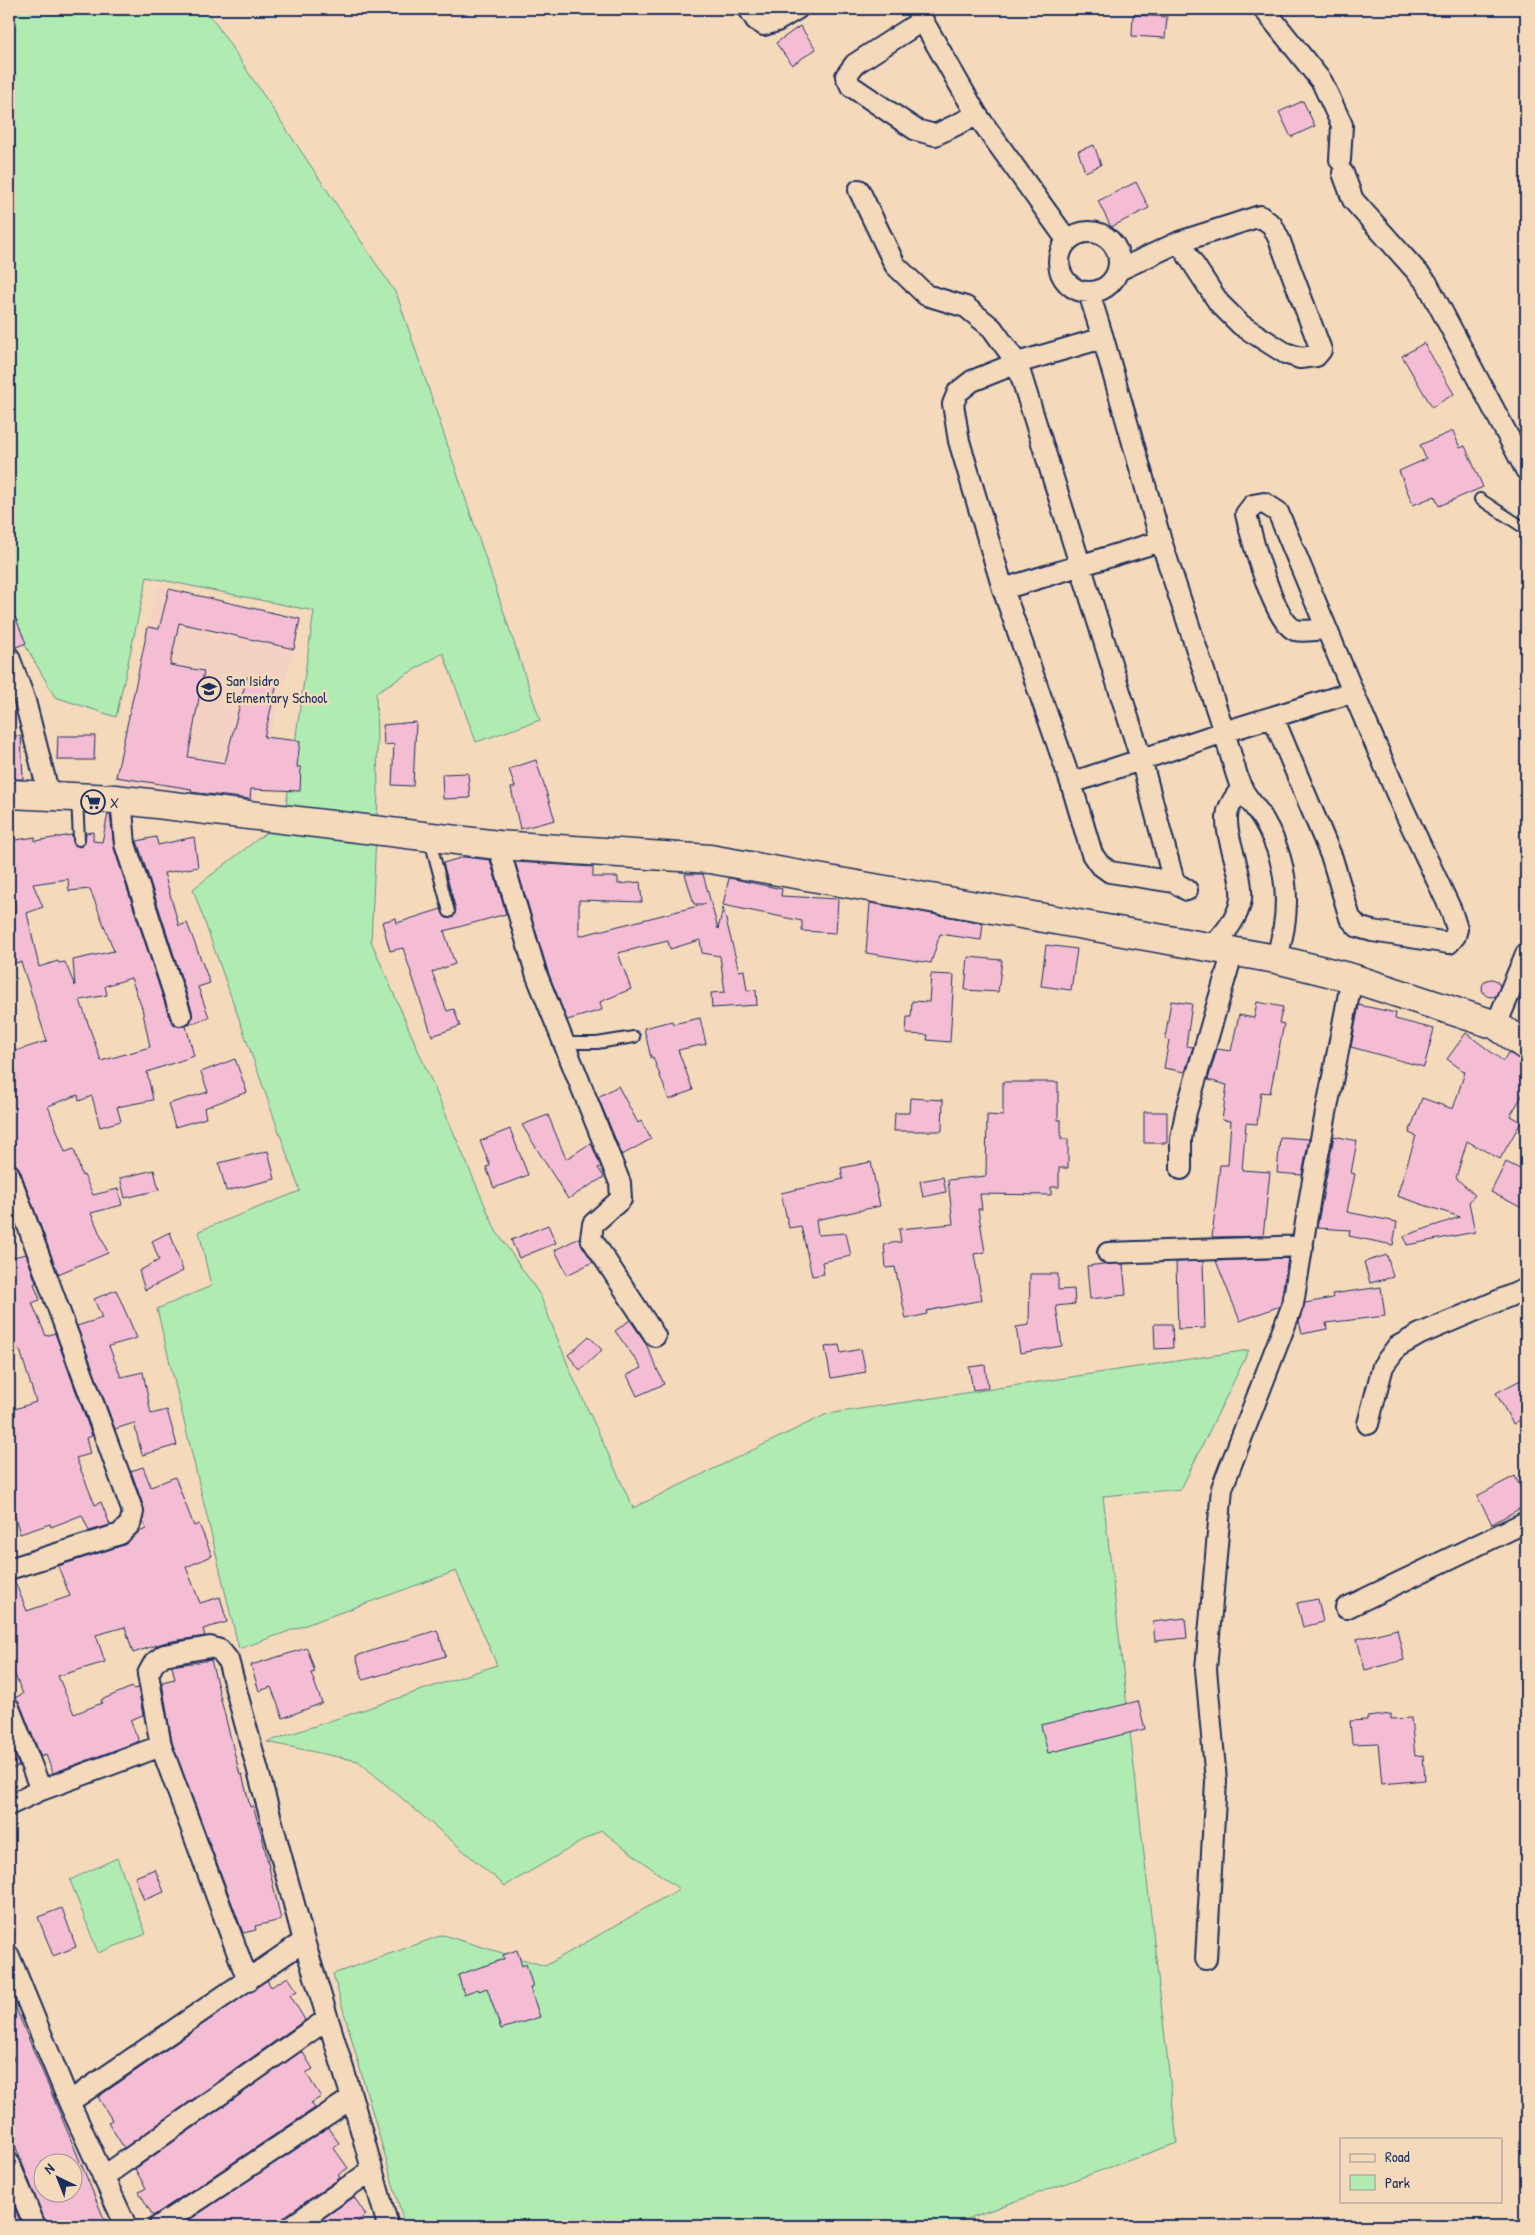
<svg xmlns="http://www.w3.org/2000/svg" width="1535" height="2235" font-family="'Patrick Hand',sans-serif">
	<rect width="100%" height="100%" fill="#f4d9bb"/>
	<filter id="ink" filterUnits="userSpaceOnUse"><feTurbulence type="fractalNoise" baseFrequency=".02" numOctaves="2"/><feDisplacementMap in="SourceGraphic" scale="10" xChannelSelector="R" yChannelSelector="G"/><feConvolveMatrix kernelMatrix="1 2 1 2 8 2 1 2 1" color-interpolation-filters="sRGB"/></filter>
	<g filter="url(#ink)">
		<path fill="#f4d1c2" d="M157,586L303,618L262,761L255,810L116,782Z"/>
		<path fill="#b0ecb2" stroke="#668e88" d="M9,9H206L397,295L540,720L476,742L443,653L376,692L378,794L371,941L496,1231L540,1295L572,1375L633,1508L827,1414L1249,1350L1181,1489L1103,1496L1177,2143L947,2226H405L333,1974L443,1935L545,1966L679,1889L601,1830L505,1886L358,1761L267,1742L497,1665L456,1571L239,1649L157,1309L211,1286L199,1231L300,1191L193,889L284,819L314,611L147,577L116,717L55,697L9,617Z
			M117,1858L146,1934L98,1953L70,1880Z"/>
		<path fill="#f5bdd4" stroke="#1b2f5e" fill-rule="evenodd" d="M1133,15L1167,17L1165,38L1132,36Z
			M800,26L816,49L792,65L776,43Z
			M1303,101L1315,126L1291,137L1279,112Z
			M1094,145L1101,165L1085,172L1078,151Z
			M1136,182L1149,208L1111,227L1098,201Z
			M1424,343L1454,394L1432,407L1402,356Z
			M1453,431L1460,448L1465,446L1483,487L1439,506L1435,496L1413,505L1399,471L1426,459L1420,445Z
			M169,589L300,619L294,649L179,623L170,665L204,671L188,757L225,763L247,677L277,684L264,737L300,741L297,767H301L300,791L251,789L250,799L191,792L192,789L116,777L148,627L159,629Z
			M9,602L26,643L16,647L9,645Z
			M416,722L413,786L392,785L394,744L384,745L383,725Z
			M9,736H21L23,779H9Z
			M58,736H95L94,760H57Z
			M536,760L555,820L520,829L511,788L515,787L509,769Z
			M468,773L470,798L443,799L442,774Z
			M108,814H110L114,848L170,1019L179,1027L190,1023L192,1011L137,841L156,837L158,845L194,837L198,867L164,873L179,926L187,923L210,983L198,987L209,1017L186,1026L194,1056L147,1072L153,1100L117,1107L121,1121L100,1127L92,1096L79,1101L78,1095L48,1106L65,1152L74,1149L82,1176L84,1175L93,1195L118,1189L122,1205L91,1213L108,1253L58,1274L20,1170L14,1163L9,1151V1053L47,1041L21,962L9,964V914L16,912L9,861V841L35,837V841L72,835L74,844L80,847L85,843L86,833L93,832V841L102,842ZM68,879L69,891L90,889L114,951L73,960L75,986L65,962L59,963L58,961L39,967L27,913L43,907L33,884ZM131,978L142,1008L150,1047L101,1061L80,1000L107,995L105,986Z
			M464,857L490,860L506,914L444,931L455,964L432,972L447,1011L454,1009L460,1026L432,1036L403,948L390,951L382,922L396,918L397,923L441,909L445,917H453L456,910L443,863Z
			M515,862L593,867V877H618V884L640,882L642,902L579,900V936L706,904H694L685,874H703L718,929L723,908L739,971L744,970L747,991L756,990L757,1005L712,1008L711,993L725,992L720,956L702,953L700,940L670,949L668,941L618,953L631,989L600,1002L602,1010L567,1020L548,972Z
			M729,878L782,889L781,896L838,899L836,933L802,931V921L723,905Z
			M870,903L983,923L981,940L940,934L931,963L866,953Z
			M1046,945L1077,949L1071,990L1041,986Z
			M968,957L1002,960L998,992L965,990Z
			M931,974L954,975L950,1042L927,1040L928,1035L906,1034L907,1017H911L912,1001L929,1002Z
			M1482 988a9 9 0 1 1 18 0a9 9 0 1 1-18 0Z
			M1171,1001L1192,1004L1186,1046L1193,1047L1185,1072L1164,1068L1169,1040L1165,1039Z
			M1257,1002L1283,1007L1279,1023L1284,1024L1270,1093L1261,1092L1257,1124L1246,1123L1242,1170L1270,1172L1263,1236L1212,1237L1220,1165H1228L1231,1121L1222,1120L1227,1085L1208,1080L1217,1049L1231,1051L1239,1015L1254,1018Z
			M1359,1005L1396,1013L1395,1019L1434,1029L1424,1067L1351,1047Z
			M700,1018L706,1044L678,1050L693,1090L669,1100L653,1057L651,1058L644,1028L672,1021L673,1024Z
			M1466,1033L1503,1061L1508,1053L1526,1061V1089L1510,1116L1521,1122L1500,1159L1467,1141L1456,1178L1475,1195L1469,1202L1475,1232L1407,1245L1404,1236L1460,1217L1397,1196L1416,1136L1409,1133L1422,1098L1453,1109L1465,1072L1447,1059Z
			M235,1059L247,1092L204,1108L206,1118L175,1127L168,1104L208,1092L201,1072Z
			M1003,1082H1058V1120H1061V1139H1068V1168H1059V1187H1051V1195L980,1194L982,1209H978L985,1252L974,1254L982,1300L926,1311L927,1314L906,1319L895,1267L886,1268L884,1244L901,1242L899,1229L953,1224L948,1180L986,1176L987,1115L1003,1116Z
			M618,1086L638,1123L641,1121L651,1139L622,1155L598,1097Z
			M910,1098L943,1100L942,1131H894L895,1113H909Z
			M1144,1112H1167V1143H1144Z
			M548,1115L566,1159L591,1143L601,1167L598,1168L604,1177L568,1199L522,1125Z
			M510,1129L528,1175L494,1188L486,1167L490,1166L480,1141Z
			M1334,1136L1357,1141L1351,1173L1355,1174L1347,1212L1397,1222L1393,1245L1349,1236L1350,1230L1317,1228Z
			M1280,1137L1309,1139L1302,1175L1277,1173Z
			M268,1151L275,1179L226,1191L219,1163Z
			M871,1162L880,1206L816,1220L818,1235L846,1233L851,1256L822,1262L824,1274L812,1276L801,1226L789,1228L781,1193L843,1179L841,1168Z
			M1506,1162L1526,1172V1210L1491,1192Z
			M154,1170L159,1190L125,1198L120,1178Z
			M943,1177L946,1192L923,1197L920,1181Z
			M548,1225L556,1243L519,1258L511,1240Z
			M170,1232L183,1271L145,1290L139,1271L159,1260L152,1241Z
			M579,1238L581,1244L593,1262L567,1275L555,1250Z
			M26,1254L36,1283L34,1284L40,1300L32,1303L46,1336L55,1333L92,1436L86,1438L90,1454L76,1458L95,1505L101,1502L110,1525L89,1531L82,1515L51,1527L50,1524L20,1534L9,1496V1411L36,1402L20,1350L9,1352V1258Z
			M1387,1255L1393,1277L1370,1283L1364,1262Z
			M1288,1258L1280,1306L1240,1321L1216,1261Z
			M1203,1261L1205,1328L1178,1329L1176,1262Z
			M1103,1264H1123L1126,1295L1090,1299L1087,1266Z
			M1030,1274H1058V1290L1074,1289L1075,1304L1056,1306L1062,1346L1020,1353L1016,1327L1029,1325Z
			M1381,1287L1385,1316L1326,1323L1327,1329L1302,1334L1299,1321L1305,1303L1333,1298L1332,1294Z
			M116,1290L137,1338L109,1346L121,1377L143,1372L151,1414L167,1410L177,1445L142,1455L134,1423L115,1429L77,1326L102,1318L94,1299Z
			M630,1320L645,1342L664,1384L637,1396L627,1375L642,1368L615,1331Z
			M1154,1324H1172L1173,1348L1155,1349Z
			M589,1336L602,1350L580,1370L568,1355Z
			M839,1345L841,1353L861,1349L866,1372L831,1378L825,1347Z
			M985,1365L988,1388L973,1390L969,1367Z
			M1526,1377V1417L1513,1424L1496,1393Z
			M143,1467L151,1487L175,1477L194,1526L199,1524L212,1556L186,1567L200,1603L220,1597L227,1622L203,1629L205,1636L166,1642L133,1653L125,1627L96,1635L105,1662L58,1676L74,1714L102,1703L101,1700L132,1687L133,1689L138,1688L143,1715L130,1720L139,1741L53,1773L46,1755L41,1757L20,1704L14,1698L23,1694L9,1661V1581L14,1580L27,1611L70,1596L58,1566L124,1545L139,1532L146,1529L143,1521L144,1508L131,1471Z
			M1515,1476L1526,1499V1505L1492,1524L1477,1496Z
			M1318,1599L1323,1622L1303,1627L1297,1603Z
			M1185,1618L1187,1638L1155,1641L1153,1622Z
			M1397,1629L1404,1660L1365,1670L1357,1639Z
			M437,1630L446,1656L363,1680L356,1656Z
			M307,1648L315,1672L311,1673L322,1703L283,1718L271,1687L259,1691L251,1665Z
			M211,1660L240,1775L242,1774L250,1807L253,1806L262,1836L281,1920L255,1926L256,1930L243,1933L172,1743L162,1682L175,1679L172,1666Z
			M1138,1701L1145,1729L1048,1753L1041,1725Z
			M1391,1714V1719L1411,1718L1415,1756L1423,1755L1425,1780L1382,1784L1378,1743L1352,1744L1350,1721L1367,1720V1717Z
			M9,1740L19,1766L9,1770Z
			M155,1869L164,1892L144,1900L135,1877Z
			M62,1908L76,1947L53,1956L38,1917Z
			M517,1950L522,1966L526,1964L533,1987L530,1988L540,2017L501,2029L487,1988L479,1991L478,1989L464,1994L458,1975L504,1959L503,1955Z
			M288,1977L297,1991L290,1995L305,2020L124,2148L108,2122L112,2120L98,2097L267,1980L271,1987Z
			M9,1992L105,2221L93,2226H47L11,2135L15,2133L9,2117V2062L14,2060L9,2046ZM42,2162H72V2192H42Z
			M302,2051L313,2069L306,2073L321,2097L311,2103L315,2108L153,2216L139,2192L146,2188L135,2169Z
			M328,2128L339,2143L333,2147L348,2168L338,2175L340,2178L285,2216L280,2226H180Z
			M9,2194L22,2226H9Z
			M354,2197L366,2215L358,2221L362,2226H312Z"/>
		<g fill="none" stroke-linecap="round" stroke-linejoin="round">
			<g stroke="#1b2f5e" stroke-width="14">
				<path id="lane" d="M1480,499L1526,529
					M77,797L79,840
					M430,840L449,912
					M563,1043H597L634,1037"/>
			</g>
			<g stroke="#1b2f5e" stroke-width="24">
				<path id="street" d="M749,9L756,20L764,25L777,21L797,9
					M916,9L977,115L1067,240
					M1264,9L1322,82L1342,125L1340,160
					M923,20L855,64L846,76L851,86L916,130L935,135L977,115
					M1343,173L1353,200L1427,283L1526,470
					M859,190L895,265L926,295L966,307L992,328L1017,363L972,381L958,392L953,404L959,441L1003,589L1071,783L1092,854L1099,864L1110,872L1174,882L1187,890
					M1059 262a30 30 0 1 1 60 0a30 30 0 1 1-60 0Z
					M1119,270L1179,242L1260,216L1272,225L1279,239L1321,350L1316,356L1300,358L1285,353L1241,325L1219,303L1179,242
					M1089,293L1103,338
					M1003,589L1161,541
					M1326,629C1317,630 1303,632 1295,630C1274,623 1251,535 1246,514L1253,505L1264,503L1278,512L1353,692
					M9,657L25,701L49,795
					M1071,783L1224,732C1230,750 1234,769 1241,787C1246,798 1257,808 1263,819C1289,863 1292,911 1276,959
					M121,799L125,844L181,1015
					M498,845L537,976L620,1183L621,1199L593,1224L591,1238L655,1336
					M1174,882L1141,759L1017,363L1103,338L1161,541L1224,732L1353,692L1402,806L1451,910L1457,929L1455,936L1449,943L1372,931L1358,927L1350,918L1332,858L1273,717
					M1212,947C1224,934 1239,917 1241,899C1244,872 1222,834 1228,811C1231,802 1236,795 1242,788
					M1496,1025L1526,954
					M1181,1169V1139L1186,1112L1233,951
					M9,1174L133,1512L130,1524L120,1534L9,1569
					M1108,1253L1303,1246
					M1368,1424L1383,1366L1397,1347L1420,1334L1526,1289
					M1346,1608L1526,1522
					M9,1708L41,1790
					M9,1805L41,1790L161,1746
					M9,1956L69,2102L126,2226
					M1206,1959L1216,1781L1206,1669L1222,1488L1293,1304L1311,1191L1352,978
					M248,1981L161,1746L148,1674L154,1663L164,1655L210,1647L220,1650L228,1660L304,1941L352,2098L388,2226
					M69,2102L304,1941
					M9,2163L35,2226
					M103,2177L326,2020
					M159,2226L352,2098
					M292,2226L372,2170"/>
			</g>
			<g stroke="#1b2f5e" stroke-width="31">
				<path id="secondary" d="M9,794L115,799L498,845L710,859L1276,959L1352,978L1496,1025L1526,1046"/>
			</g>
			<use href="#lane" stroke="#f4d9bb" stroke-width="10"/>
			<use href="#street" stroke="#f4d9bb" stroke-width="20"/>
			<use href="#secondary" stroke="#f4d9bb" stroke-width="28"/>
		</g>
	</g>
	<defs>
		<g id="school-ring" transform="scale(1.25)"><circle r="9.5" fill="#f4d9bb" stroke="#1b2f5e" stroke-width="1.5"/><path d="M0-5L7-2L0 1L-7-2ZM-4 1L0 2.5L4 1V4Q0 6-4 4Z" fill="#1b2f5e"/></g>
		<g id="supermarket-ring" transform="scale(1.25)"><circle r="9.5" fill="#f4d9bb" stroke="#1b2f5e" stroke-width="1.5"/><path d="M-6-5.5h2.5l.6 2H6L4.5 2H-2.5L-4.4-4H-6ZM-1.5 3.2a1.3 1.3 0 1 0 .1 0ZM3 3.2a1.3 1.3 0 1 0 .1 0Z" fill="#1b2f5e"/></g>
	</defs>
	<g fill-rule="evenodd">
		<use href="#school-ring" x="209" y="689"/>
		<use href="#supermarket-ring" x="93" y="802"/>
	</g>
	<g text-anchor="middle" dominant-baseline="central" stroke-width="5" stroke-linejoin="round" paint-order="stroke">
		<g font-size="15" fill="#1b2f5e" stroke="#f4d9bb" text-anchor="start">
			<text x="226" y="680">San Isidro<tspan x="226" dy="17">Elementary School</tspan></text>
			<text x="110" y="802">X</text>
		</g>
	</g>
	<rect width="1535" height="2235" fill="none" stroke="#f4d9bb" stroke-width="30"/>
	<rect x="15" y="15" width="1505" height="2205" fill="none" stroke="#1b2f5e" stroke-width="2" filter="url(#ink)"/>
	<rect x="1340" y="2138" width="162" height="65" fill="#f4d9bb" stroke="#9d9596"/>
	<rect x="1350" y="2154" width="25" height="8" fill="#f4d9bb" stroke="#9d9596"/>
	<text x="1385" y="2162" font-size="15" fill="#1b2f5e">Road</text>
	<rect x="1350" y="2175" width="25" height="15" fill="#b0ecb2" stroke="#9d9596"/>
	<text x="1385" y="2188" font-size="15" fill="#1b2f5e">Park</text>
	<g transform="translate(58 2178) rotate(317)"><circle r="24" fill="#f4d9bb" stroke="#9d9596"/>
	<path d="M0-4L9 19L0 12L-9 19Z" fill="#1b2f5e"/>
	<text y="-8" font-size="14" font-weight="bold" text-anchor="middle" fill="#1b2f5e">N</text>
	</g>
</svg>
